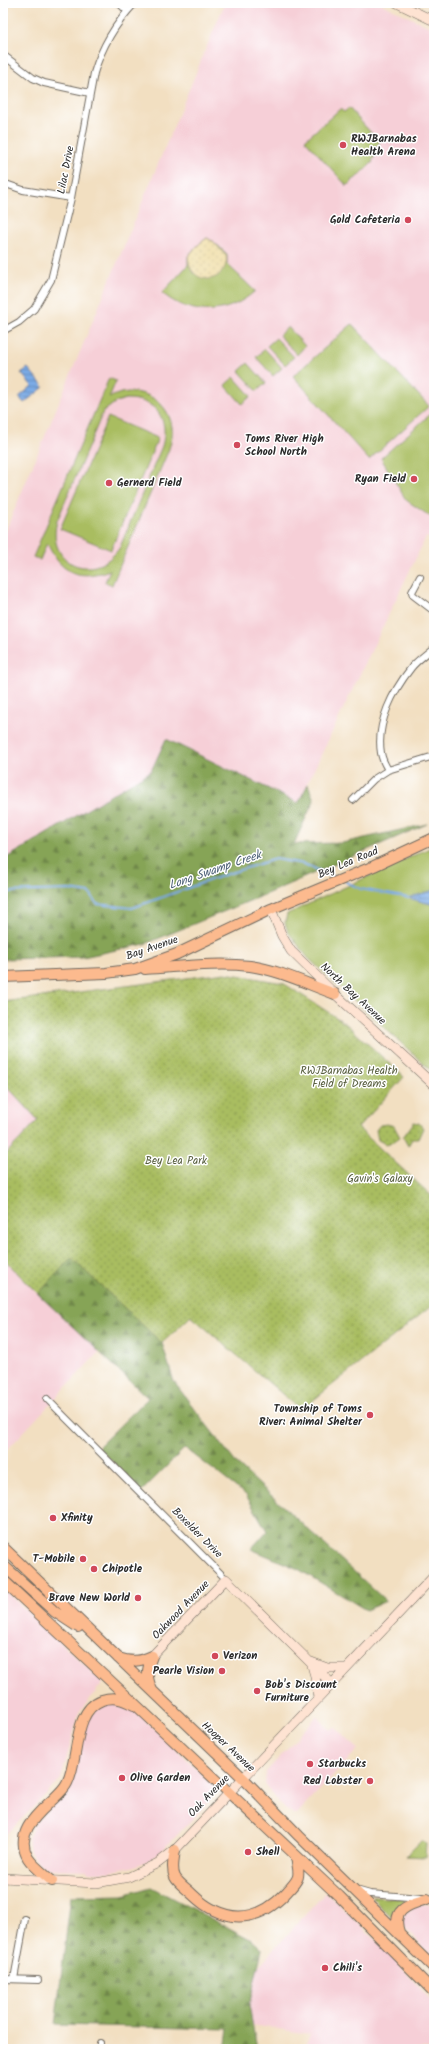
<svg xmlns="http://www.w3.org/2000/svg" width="437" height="2052" font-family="Kalam,sans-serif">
	<defs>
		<pattern id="forest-firs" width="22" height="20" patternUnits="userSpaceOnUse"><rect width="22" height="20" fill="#86a457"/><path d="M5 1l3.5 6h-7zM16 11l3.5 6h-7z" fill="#6e8648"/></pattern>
		<pattern id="sand-dots" width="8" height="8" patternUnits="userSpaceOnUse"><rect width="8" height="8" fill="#eeda9e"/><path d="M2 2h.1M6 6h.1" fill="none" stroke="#cb8" stroke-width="1.8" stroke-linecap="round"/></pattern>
		<pattern id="park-dots" width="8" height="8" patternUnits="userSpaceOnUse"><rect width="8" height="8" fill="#a9bd61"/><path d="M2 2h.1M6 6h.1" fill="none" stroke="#8a9a50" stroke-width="1.8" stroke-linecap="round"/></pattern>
		<pattern id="water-rules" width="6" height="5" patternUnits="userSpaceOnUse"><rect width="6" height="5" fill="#7baae5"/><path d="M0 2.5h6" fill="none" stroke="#658bba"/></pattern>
	</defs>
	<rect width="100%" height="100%" fill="#fff"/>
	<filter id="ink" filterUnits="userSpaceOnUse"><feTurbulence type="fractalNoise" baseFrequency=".025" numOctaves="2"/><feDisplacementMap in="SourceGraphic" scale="8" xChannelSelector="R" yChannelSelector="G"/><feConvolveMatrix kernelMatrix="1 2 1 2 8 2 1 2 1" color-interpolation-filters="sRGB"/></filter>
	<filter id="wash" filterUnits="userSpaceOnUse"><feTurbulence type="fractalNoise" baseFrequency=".012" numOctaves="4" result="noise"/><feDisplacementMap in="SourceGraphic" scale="16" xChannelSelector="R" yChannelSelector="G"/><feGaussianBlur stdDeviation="0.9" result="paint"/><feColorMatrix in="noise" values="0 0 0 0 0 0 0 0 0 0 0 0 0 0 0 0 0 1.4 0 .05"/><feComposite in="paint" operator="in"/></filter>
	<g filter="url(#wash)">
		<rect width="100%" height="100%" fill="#f2dfc1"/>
		<path fill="#f6cfd7" d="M225,3H380L434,29V540L426,537L298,803L166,739L151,771L3,860V537Z
			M3,1082L38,1120L3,1157Z
			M3,1258L99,1352L3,1454Z
			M3,1589L103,1682L79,1713L61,1779L3,1838Z
			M115,1701L135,1710L214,1785L215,1790L213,1797L163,1850L148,1861L132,1867L108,1872H90L86,1870L50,1869L42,1866L35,1860L30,1851L28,1839L35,1822L67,1791L86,1721L100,1705Z
			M317,1716L330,1730L335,1727L358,1749L296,1815L285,1809L265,1785L266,1772Z
			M326,1892L386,1950L434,2004V2049H304L310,2034L252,2025L249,2006L258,1967Z
			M419,1904L434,1905V1959L403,1925V1915Z"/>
		<path fill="#a9bd61" stroke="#6a7446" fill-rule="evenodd" d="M349,108L380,143L375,147L378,151L373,155L375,157L372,160L373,162L355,179L351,180L352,181L347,186L305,140L340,109L344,112Z
			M207,238L214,242L227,254V264L255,291C228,316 190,317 162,293L188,265V256L200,243Z
			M352,324L429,406L369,460L293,376Z
			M288,327L305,346L297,355L279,335Z
			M276,338L294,357L285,365L267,346Z
			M265,349L282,368L273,376L256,357Z
			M248,363L266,383L257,391L239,371Z
			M234,377L251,396L242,404L225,385Z
			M109,378L116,381L109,398C134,383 168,397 172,427C173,435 171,442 169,449L112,585L105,582L110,570C79,581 61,574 47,543L40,560L33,557ZM126,399C155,399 170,418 162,446L120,547C95,585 45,565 57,521L103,412L116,402Z
			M434,411V519L406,500L381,458Z
			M108,417L158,438L111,550L60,529Z
			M434,846V1073L308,958L288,932L285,923L287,914Z
			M422,1840L426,1844L425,1857L406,1856Z
			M373,1897L404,1899L405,1900L397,1908L392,1918L373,1899Z"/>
		<path fill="url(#forest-firs)" stroke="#586841" d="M166,739L298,803L308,784L314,800L294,844L342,843L427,824L264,895L145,944L83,957L3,959V860L151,771Z
			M71,1258L162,1343L174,1382L236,1463L386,1601L366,1610L298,1569L251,1549L267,1531L246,1495L185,1448L141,1492L98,1447L148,1398L38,1294Z
			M151,1887L252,1940L262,1949L249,2006L257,2049H225L228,2029L55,2025L71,1896L123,1895Z"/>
		<path fill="url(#sand-dots)" stroke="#8c8264" d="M207,238L214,242L227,257C226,287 188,286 188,256L200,243Z"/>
		<path fill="url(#park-dots)" stroke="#6a7446" d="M225,973L283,983L345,1023L404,1077L358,1128L434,1198V1304L301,1410L191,1316L162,1343L71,1258L38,1294L3,1258V1157L38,1120L3,1082V1002Z
			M414,1122L419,1123L423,1128L418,1139H412L408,1146L403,1137Z
			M387,1124L394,1126L400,1137L393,1142L386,1144L378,1140L376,1130L380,1125Z"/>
		<path fill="url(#water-rules)" stroke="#536a88" d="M28,368L44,387L24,403L19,397L32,386L21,373Z
			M434,890V905L408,898Z"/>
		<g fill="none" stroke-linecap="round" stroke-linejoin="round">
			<path stroke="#7baae5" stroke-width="2" d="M346,882L361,889L409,898
				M3,892L69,890L90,893L97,904L132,908L227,874L275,859L304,864L336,878"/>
		</g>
	</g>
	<g filter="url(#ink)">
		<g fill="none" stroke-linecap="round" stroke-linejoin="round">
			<g stroke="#716a60" stroke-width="8">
				<path id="street" d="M119,3L127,11
					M3,55L33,78L44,83L90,93
					M3,183L23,190L71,198
					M3,331L19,322L34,309L51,280L71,198L94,73C102,46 115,24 135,3
					M420,577L412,592L413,595L434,611
					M388,770C385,765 382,759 381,753C376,723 393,691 411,668C417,660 427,654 434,647
					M353,800L374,779L388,770L434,756
					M47,1399L226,1579
					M356,1890L370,1894L434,1899
					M3,1979L38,1980
					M14,1979L25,1919
					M99,2049L100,2043"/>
			</g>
			<g stroke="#716a60" stroke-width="10">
				<path id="secondary" d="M397,3L434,21
					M271,909L282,936L291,951L335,994L434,1085
					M152,1656L226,1579L331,1683
					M318,1698L315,1676L311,1662L327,1668H346
					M3,1878L96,1883L129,1877L158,1863L175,1850L229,1793L434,1576"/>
			</g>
			<g stroke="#716a60" stroke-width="12">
				<path id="primary" d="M145,969C180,967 216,962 250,966C279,970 307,984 335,994
					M3,977L106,973L135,969L177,954L271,909L374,866L434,838
					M3,1547L243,1778L299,1836L434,1968
					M3,1565L55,1612L78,1627
					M3,1580L339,1896L434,1992
					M118,1658C131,1662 139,1662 152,1656
					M152,1690C146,1677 147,1669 152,1656
					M175,1850C174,1858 171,1869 175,1877C178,1883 187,1889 192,1894C222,1923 255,1925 285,1894C299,1879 301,1878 296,1858
					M52,1881C44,1874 33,1866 28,1858C15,1835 34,1817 49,1803C55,1797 63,1791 67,1783C80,1758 72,1711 102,1700C114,1696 123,1699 134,1705
					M400,1935C390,1910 407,1905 427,1899"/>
			</g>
			<use href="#street" stroke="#fff" stroke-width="6"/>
			<use href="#secondary" stroke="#fee3d2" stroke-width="9"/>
			<use href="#primary" stroke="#fcba8e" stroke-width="10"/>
		</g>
	</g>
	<g fill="#d1495b" stroke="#fff" stroke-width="1.5">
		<circle cx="343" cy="145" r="4"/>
		<circle cx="408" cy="220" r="4"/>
		<circle cx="237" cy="445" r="4"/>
		<circle cx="414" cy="479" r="4"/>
		<circle cx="109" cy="483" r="4"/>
		<circle cx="370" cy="1415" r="4"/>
		<circle cx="53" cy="1518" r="4"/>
		<circle cx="83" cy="1559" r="4"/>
		<circle cx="94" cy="1569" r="4"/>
		<circle cx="138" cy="1598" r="4"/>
		<circle cx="215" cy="1656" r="4"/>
		<circle cx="222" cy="1671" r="4"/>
		<circle cx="257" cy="1691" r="4"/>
		<circle cx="310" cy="1764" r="4"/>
		<circle cx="122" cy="1778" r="4"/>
		<circle cx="370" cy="1781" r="4"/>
		<circle cx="248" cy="1852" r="4"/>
		<circle cx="325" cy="1968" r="4"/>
	</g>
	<g text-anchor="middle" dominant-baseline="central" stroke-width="3" stroke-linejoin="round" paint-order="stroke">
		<g font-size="11" font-weight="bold" fill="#2b2b2b" stroke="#fff" text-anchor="start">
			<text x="351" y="139">RWJBarnabas<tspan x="351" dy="13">Health Arena</tspan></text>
			<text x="400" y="220" text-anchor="end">Gold Cafeteria</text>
			<text x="245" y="439">Toms River High<tspan x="245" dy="13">School North</tspan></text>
			<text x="406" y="479" text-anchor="end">Ryan Field</text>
			<text x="117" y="483">Gernerd Field</text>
			<text x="362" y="1409" text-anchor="end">Township of Toms<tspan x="362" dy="13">River: Animal Shelter</tspan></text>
			<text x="61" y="1518">Xfinity</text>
			<text x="75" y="1559" text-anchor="end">T-Mobile</text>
			<text x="102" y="1569">Chipotle</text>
			<text x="130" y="1598" text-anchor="end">Brave New World</text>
			<text x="223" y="1656">Verizon</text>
			<text x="214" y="1671" text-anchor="end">Pearle Vision</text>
			<text x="265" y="1685">Bob's Discount<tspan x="265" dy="13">Furniture</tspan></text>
			<text x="318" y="1764">Starbucks</text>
			<text x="130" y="1778">Olive Garden</text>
			<text x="362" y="1781" text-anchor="end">Red Lobster</text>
			<text x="256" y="1852">Shell</text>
			<text x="333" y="1968">Chili's</text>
		</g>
		<g font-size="11" fill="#2b2b2b" stroke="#fff">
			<text transform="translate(66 170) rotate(-79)">Lilac Drive</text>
			<text transform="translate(348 863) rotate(-23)">Bey Lea Road</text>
			<text transform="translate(152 948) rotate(-19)">Bay Avenue</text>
			<text transform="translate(353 994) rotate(43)">North Bay Avenue</text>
			<text transform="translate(197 1533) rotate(45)">Boxelder Drive</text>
			<text transform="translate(181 1610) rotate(-46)">Oakwood Avenue</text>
			<text transform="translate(228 1747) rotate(43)">Hooper Avenue</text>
			<text transform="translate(209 1796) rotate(-46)">Oak Avenue</text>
		</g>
		<g font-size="11" fill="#575e3e" stroke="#fff">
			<text x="349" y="1071">RWJBarnabas Health<tspan x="349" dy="13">Field of Dreams</tspan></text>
			<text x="176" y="1161">Bey Lea Park</text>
			<text x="380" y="1179">Gavin's Galaxy</text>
		</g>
		<g font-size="12" font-style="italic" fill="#4b5e75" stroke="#fff">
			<text transform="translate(215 870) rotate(-19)">Long Swamp Creek</text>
		</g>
	</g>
	<rect width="437" height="2052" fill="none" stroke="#fff" stroke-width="16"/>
</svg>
